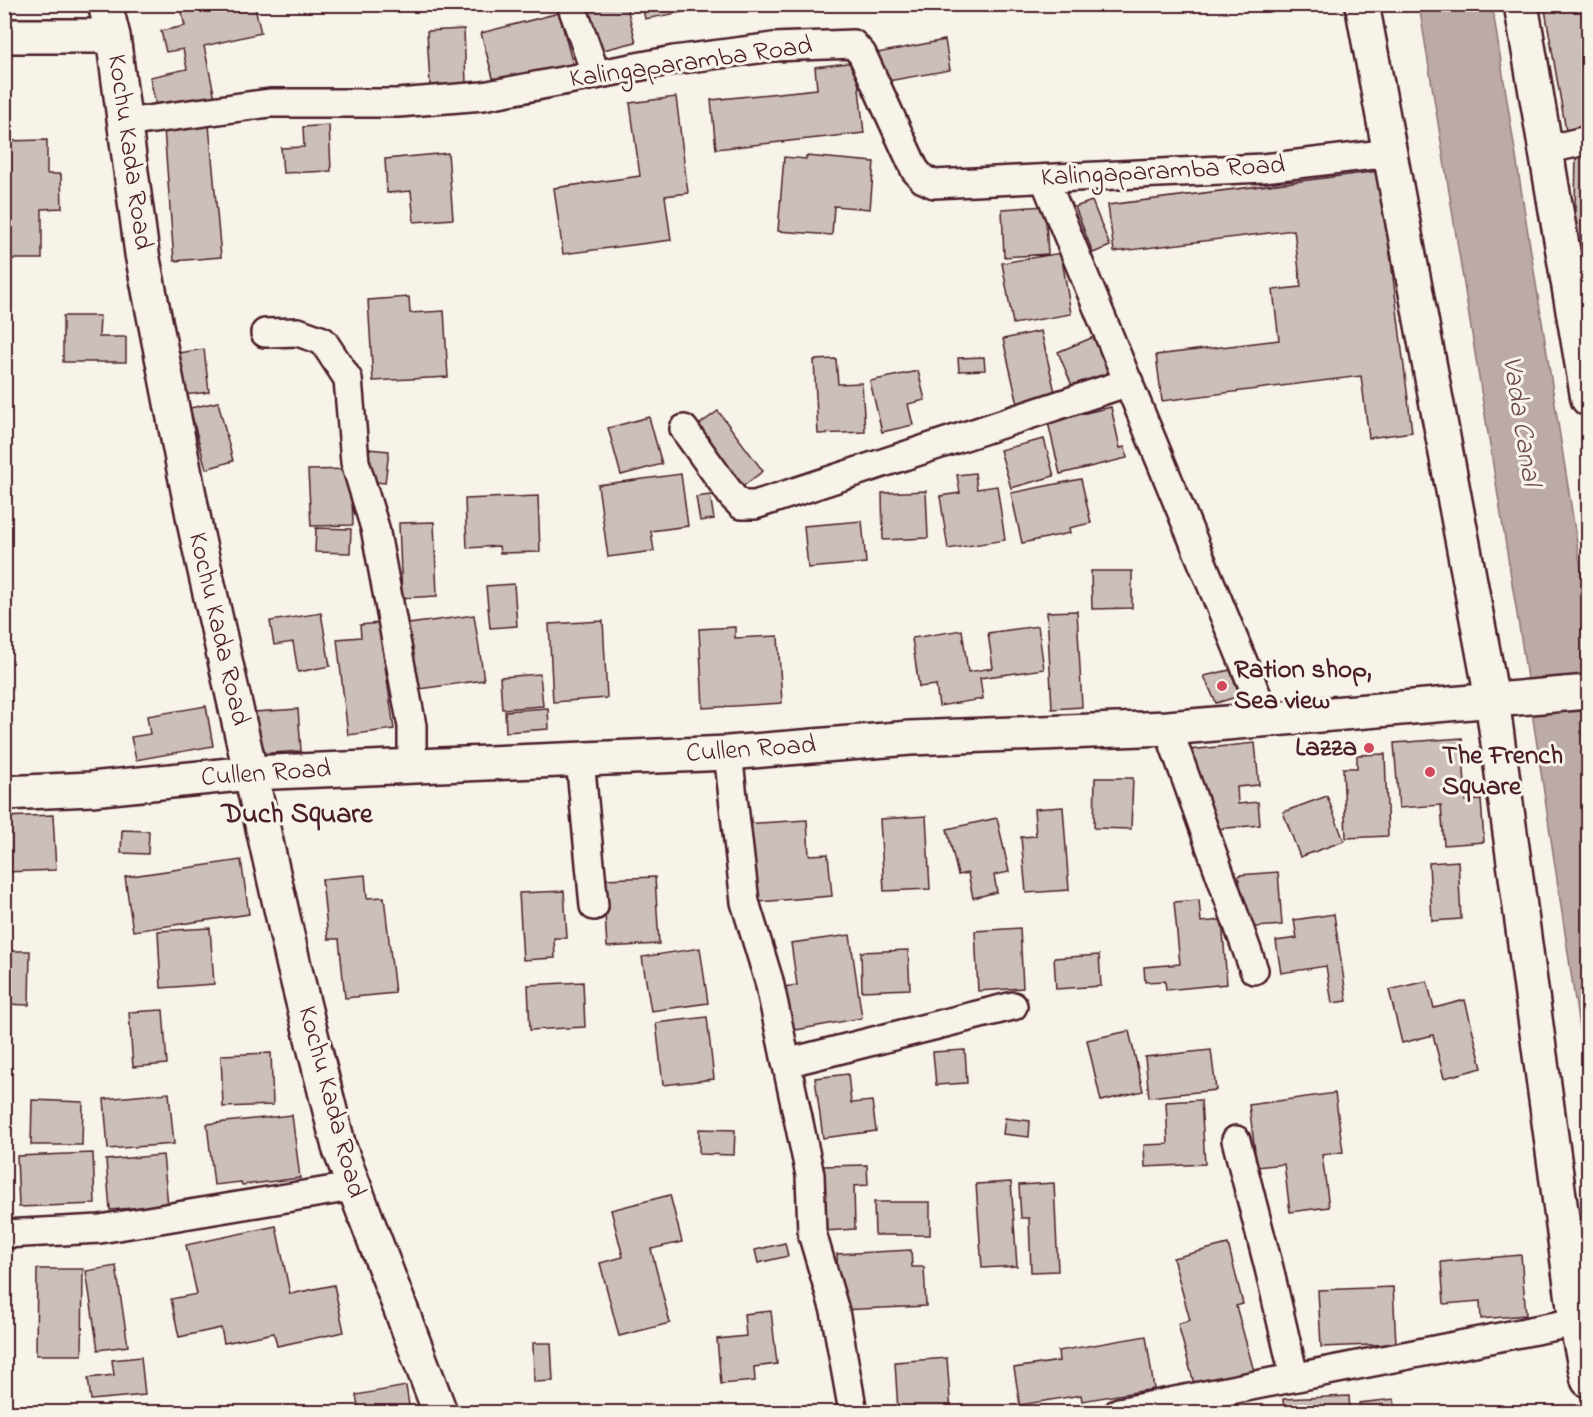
<svg xmlns="http://www.w3.org/2000/svg" width="1593" height="1417" font-family="'Indie Flower',sans-serif">
	<rect width="100%" height="100%" fill="#f7f3e8"/>
	<filter id="ink" filterUnits="userSpaceOnUse"><feTurbulence type="fractalNoise" baseFrequency=".0167" numOctaves="2"/><feDisplacementMap in="SourceGraphic" scale="12" xChannelSelector="R" yChannelSelector="G"/><feConvolveMatrix kernelMatrix="1 2 1 2 8 2 1 2 1" color-interpolation-filters="sRGB"/></filter>
	<g filter="url(#ink)">
		<path fill="#bcaaa7" stroke="#8e7275" stroke-width="1.5" d="M1419,5H1492L1588,613V1087L1522,645Z"/>
		<path fill="#ccbfb9" stroke="#4a1f2b" stroke-width="1.5" d="M205,4H254L261,33L204,46L216,103L158,116L150,77L187,69L183,49L166,52L161,31L185,26L181,10Z
			M587,4H626L636,42L599,51Z
			M642,4H704L705,8L645,19Z
			M1544,4H1588V127L1566,131Z
			M559,13L573,65L495,85L481,33Z
			M464,29L466,84L430,85L427,31Z
			M945,40L950,70L883,82L877,53Z
			M856,62L864,133L716,149L711,100L817,89L815,67Z
			M676,97L688,193L665,196L671,240L563,254L554,188L640,176L630,103Z
			M209,125L221,257L174,261L164,129Z
			M329,125L331,171L283,173L281,148L304,147L303,127Z
			M47,140V174H61L62,208L42,209V259H4V141Z
			M448,153L453,219L414,222L411,191L387,193L385,159Z
			M1576,154H1588V259L1574,258Z
			M806,156L874,162L870,209L834,206L832,235L778,231L784,157L806,159Z
			M1380,171L1412,432L1369,438L1361,376L1162,401L1156,355L1279,340L1273,290L1301,287L1294,230L1114,252L1108,205Z
			M1092,201L1110,246L1093,253L1075,207Z
			M1045,206L1048,254L1004,257L1002,209Z
			M1061,253L1071,314L1013,324L1002,263Z
			M409,297L410,313L444,311L448,377L373,381L368,300Z
			M63,316H100L99,337H126V362H63Z
			M1041,331L1057,401L1019,409L1003,339Z
			M1096,336L1111,372L1073,388L1058,352Z
			M204,349L209,392L184,395L179,353Z
			M984,357L985,370L959,371L958,358Z
			M836,359L838,384L862,383L865,432L818,434L814,360Z
			M918,371L925,400L908,404L913,425L882,432L870,381Z
			M218,402L233,461L206,469L190,408Z
			M1111,407L1120,448L1125,447L1127,458L1060,474L1048,422Z
			M718,411L763,471L738,490L693,429Z
			M649,417L662,464L621,475L608,428Z
			M1044,439L1054,476L1011,488L1000,450Z
			M368,449L389,451L385,483L365,481Z
			M351,469L353,525L311,526L308,470Z
			M975,473L977,489L997,486L1005,540L948,549L940,496L960,493L957,475Z
			M681,474L688,526L651,531L654,551L608,557L598,485Z
			M1081,479L1091,523L1069,528L1070,533L1022,543L1011,493Z
			M926,491L928,538L883,540L882,493Z
			M710,495L714,519L700,521L696,497Z
			M538,496L540,552L500,553L499,546L467,548L465,499Z
			M862,521L866,563L808,568L804,526Z
			M434,522L437,596L402,598L399,523Z
			M316,528L351,529L350,553L315,552Z
			M1091,571H1132V608L1092,609Z
			M514,584L517,626L490,628L486,586Z
			M1077,611L1082,707L1052,709L1047,612Z
			M321,613L330,666L298,672L293,642L274,645L270,621Z
			M474,615L484,680L412,690L402,625Z
			M603,621L607,698L553,702L549,624Z
			M379,623L394,729L348,735L337,639L361,637L360,625Z
			M1038,626L1044,669L980,678L983,699L939,706L936,685L919,687L912,638L962,630L968,672L993,668L988,633Z
			M735,627V638L778,636L782,703L703,708L699,629Z
			M1230,670L1240,696L1216,703L1204,676Z
			M540,674L543,706L502,709L500,677Z
			M206,706L213,746L136,760L131,737L150,734L147,716Z
			M548,708L549,729L506,732L505,711Z
			M298,709L301,751L258,754L255,712Z
			M1462,738L1466,801L1481,800L1484,842L1444,845L1441,805L1399,808L1394,743Z
			M1255,743L1259,785L1237,787L1238,804L1258,802L1260,825L1206,830L1189,750Z
			M1385,754L1388,836L1346,838L1343,768H1357V755Z
			M1095,778H1133L1131,829L1094,828Z
			M1327,796L1344,841L1300,857L1283,812Z
			M1063,807L1069,890L1026,893L1021,837L1036,836L1034,809Z
			M53,815L56,870L4,872V817Z
			M926,816L930,889L884,891L880,819Z
			M997,818L1009,872L994,875L997,892L973,898L968,873L958,875L947,829Z
			M807,820L809,855L828,854L832,896L746,903L741,824Z
			M122,830L149,831L148,854L121,853Z
			M241,860L249,914L133,931L125,877Z
			M1458,861L1461,919L1432,921L1429,863Z
			M1278,872L1282,925L1243,928L1239,875Z
			M365,875L367,898L384,897L395,993L345,998L339,939H328L322,879Z
			M655,877L659,944L607,947L603,879Z
			M564,891L567,938H554L555,958L523,960L519,893Z
			M1199,900L1201,922L1222,920L1227,984L1166,990L1165,981L1145,982L1144,967L1180,964L1174,902Z
			M1334,914L1347,1001L1332,1003L1326,966L1281,973L1276,941L1297,938L1294,920Z
			M210,928L214,984L161,988L158,931Z
			M1020,928L1023,988L978,991L975,931Z
			M850,935L862,1018L790,1031L784,987L797,985L791,943Z
			M700,948L708,1003L651,1011L642,957Z
			M908,950L910,989L862,991L861,952Z
			M4,951H30L29,1005L4,1004Z
			M1099,955L1101,986L1056,989L1054,958Z
			M1427,981L1434,1008L1465,1000L1482,1068L1444,1078L1433,1035L1402,1043L1389,990Z
			M583,982L585,1027L530,1030L528,985Z
			M163,1010L167,1064L133,1067L129,1012Z
			M707,1017L714,1079L663,1085L656,1023Z
			M1129,1031L1143,1091L1101,1101L1087,1040Z
			M965,1050L967,1083L936,1085L933,1052Z
			M1211,1050L1216,1090L1149,1097L1145,1057Z
			M271,1053L273,1105L223,1107L221,1055Z
			M848,1074L851,1103L872,1101L876,1131L823,1138L815,1078Z
			M169,1093L174,1144L108,1149L104,1099Z
			M1335,1093L1343,1152L1322,1155L1329,1207L1290,1212L1284,1164L1257,1167L1249,1105Z
			M32,1100L83,1102L82,1145H31Z
			M1201,1100L1205,1164L1145,1167L1144,1145L1168,1144L1166,1102Z
			M292,1115L300,1178L242,1185L241,1182L214,1185L207,1124Z
			M1005,1118L1030,1121L1029,1137L1003,1134Z
			M699,1129L735,1130L734,1155L699,1154Z
			M93,1153L95,1204L19,1207L17,1156Z
			M163,1155L168,1205L110,1210L106,1160Z
			M867,1165L868,1185L854,1186L855,1229L824,1231L822,1166Z
			M1011,1182L1017,1266L982,1268L976,1184Z
			M1054,1183L1058,1271L1031,1272L1029,1218H1021L1019,1185Z
			M670,1195L682,1242L651,1249L670,1323L619,1336L600,1263L623,1257L611,1210Z
			M874,1202H930V1235H875Z
			M276,1226L290,1294L334,1285L344,1332L277,1346L274,1333L224,1343L221,1328L179,1337L171,1299L197,1294L186,1245Z
			M785,1243L788,1256L758,1263L755,1250Z
			M1228,1244L1243,1304L1236,1306L1255,1375L1196,1391L1178,1324L1190,1320L1173,1258Z
			M911,1250L912,1267H924L926,1306L839,1310L837,1254Z
			M1521,1255L1526,1315L1481,1319L1480,1301L1444,1304L1441,1262Z
			M116,1266L128,1346L98,1350L86,1271Z
			M37,1269H83L82,1355H36Z
			M1393,1287L1396,1344L1321,1347L1318,1290Z
			M771,1311L777,1364L754,1367L755,1381L721,1384L717,1339L746,1336L744,1314Z
			M1146,1336L1154,1389L1082,1401L1081,1395L1020,1405L1014,1368L1059,1361L1058,1351Z
			M533,1343H551L553,1381L534,1382Z
			M141,1357L145,1395L91,1400L88,1378L114,1375L112,1360Z
			M947,1358L951,1412H898L895,1362Z
			M406,1386L410,1412H359L356,1395Z
			M1349,1396L1350,1412H1284L1283,1399Z
			M1394,1399L1396,1412H1360L1359,1403Z"/>
		<g fill="none" stroke-linecap="round" stroke-linejoin="round">
			<g stroke="#4a1f2b" stroke-width="32">
				<path id="street" d="M571,4L596,75
					M125,123L270,103H398L483,96L674,60L773,47L853,44L862,54L915,170L923,179L934,184L1263,168L1391,153
					M1546,150L1588,140
					M1045,180L1267,720
					M265,333L298,332L323,341L348,379L355,462L375,528L412,726V766
					M684,429L732,496L741,505H755L1129,382
					M1168,728L1254,970
					M728,753L745,902L769,981L810,1175L812,1233L835,1311L853,1412
					M580,759L594,906
					M786,1063L1013,1006
					M1236,1140L1269,1268L1294,1376
					M4,1234L100,1229L352,1187
					M1119,1412L1576,1322"/>
			</g>
			<g stroke="#4a1f2b" stroke-width="38">
				<path id="secondary" d="M105,4L113,36L142,254L196,531L294,966L339,1147L440,1412
					M1362,4L1492,699L1576,1322L1588,1380
					M1521,4L1588,399
					M4,36H113
					M4,793L91,789L250,773L728,753L910,738L1168,728L1588,692"/>
			</g>
			<use href="#street" stroke="#f7f3e8" stroke-width="27"/>
			<use href="#secondary" stroke="#f7f3e8" stroke-width="33"/>
		</g>
	</g>
	<g fill="#d1495b" stroke="#f7f3e8" stroke-width="2">
		<circle cx="1222" cy="686" r="6"/>
		<circle cx="1369" cy="748" r="6"/>
		<circle cx="1430" cy="772" r="6"/>
	</g>
	<g text-anchor="middle" dominant-baseline="central" stroke-width="6" stroke-linejoin="round" paint-order="stroke">
		<g font-size="27" fill="#4a1f2b" stroke="#f7f3e8">
			<text transform="translate(691 63) rotate(-8)">Kalingaparamba Road</text>
			<text transform="translate(129 152) rotate(82)">Kochu Kada Road</text>
			<text transform="translate(1163 172) rotate(-3)">Kalingaparamba Road</text>
			<text transform="translate(218 629) rotate(77)">Kochu Kada Road</text>
			<text transform="translate(751 750) rotate(-4)">Cullen Road</text>
			<text transform="translate(266 774) rotate(-4)">Cullen Road</text>
			<text transform="translate(331 1102) rotate(75)">Kochu Kada Road</text>
		</g>
		<g font-size="27" font-weight="bold" fill="#4a1f2b" stroke="#f7f3e8" text-anchor="start">
			<text x="1234" y="670">Ration shop,<tspan x="1234" dy="31">Sea view</tspan></text>
			<text x="1357" y="748" text-anchor="end">Lazza</text>
			<text x="1442" y="756">The French<tspan x="1442" dy="31">Square</tspan></text>
		</g>
		<g font-size="28" font-style="italic" fill="#6c4950" stroke="#f7f3e8">
			<text transform="translate(1520 421) rotate(81)">Vada Canal</text>
		</g>
		<g font-size="28" font-weight="bold" fill="#4a1f2b" stroke="#f7f3e8">
			<text x="297" y="815">Duch Square</text>
		</g>
	</g>
	<rect width="1593" height="1417" fill="none" stroke="#f7f3e8" stroke-width="24"/>
	<rect x="12" y="12" width="1569" height="1393" fill="none" stroke="#4a1f2b" stroke-width="2" filter="url(#ink)"/>
</svg>
